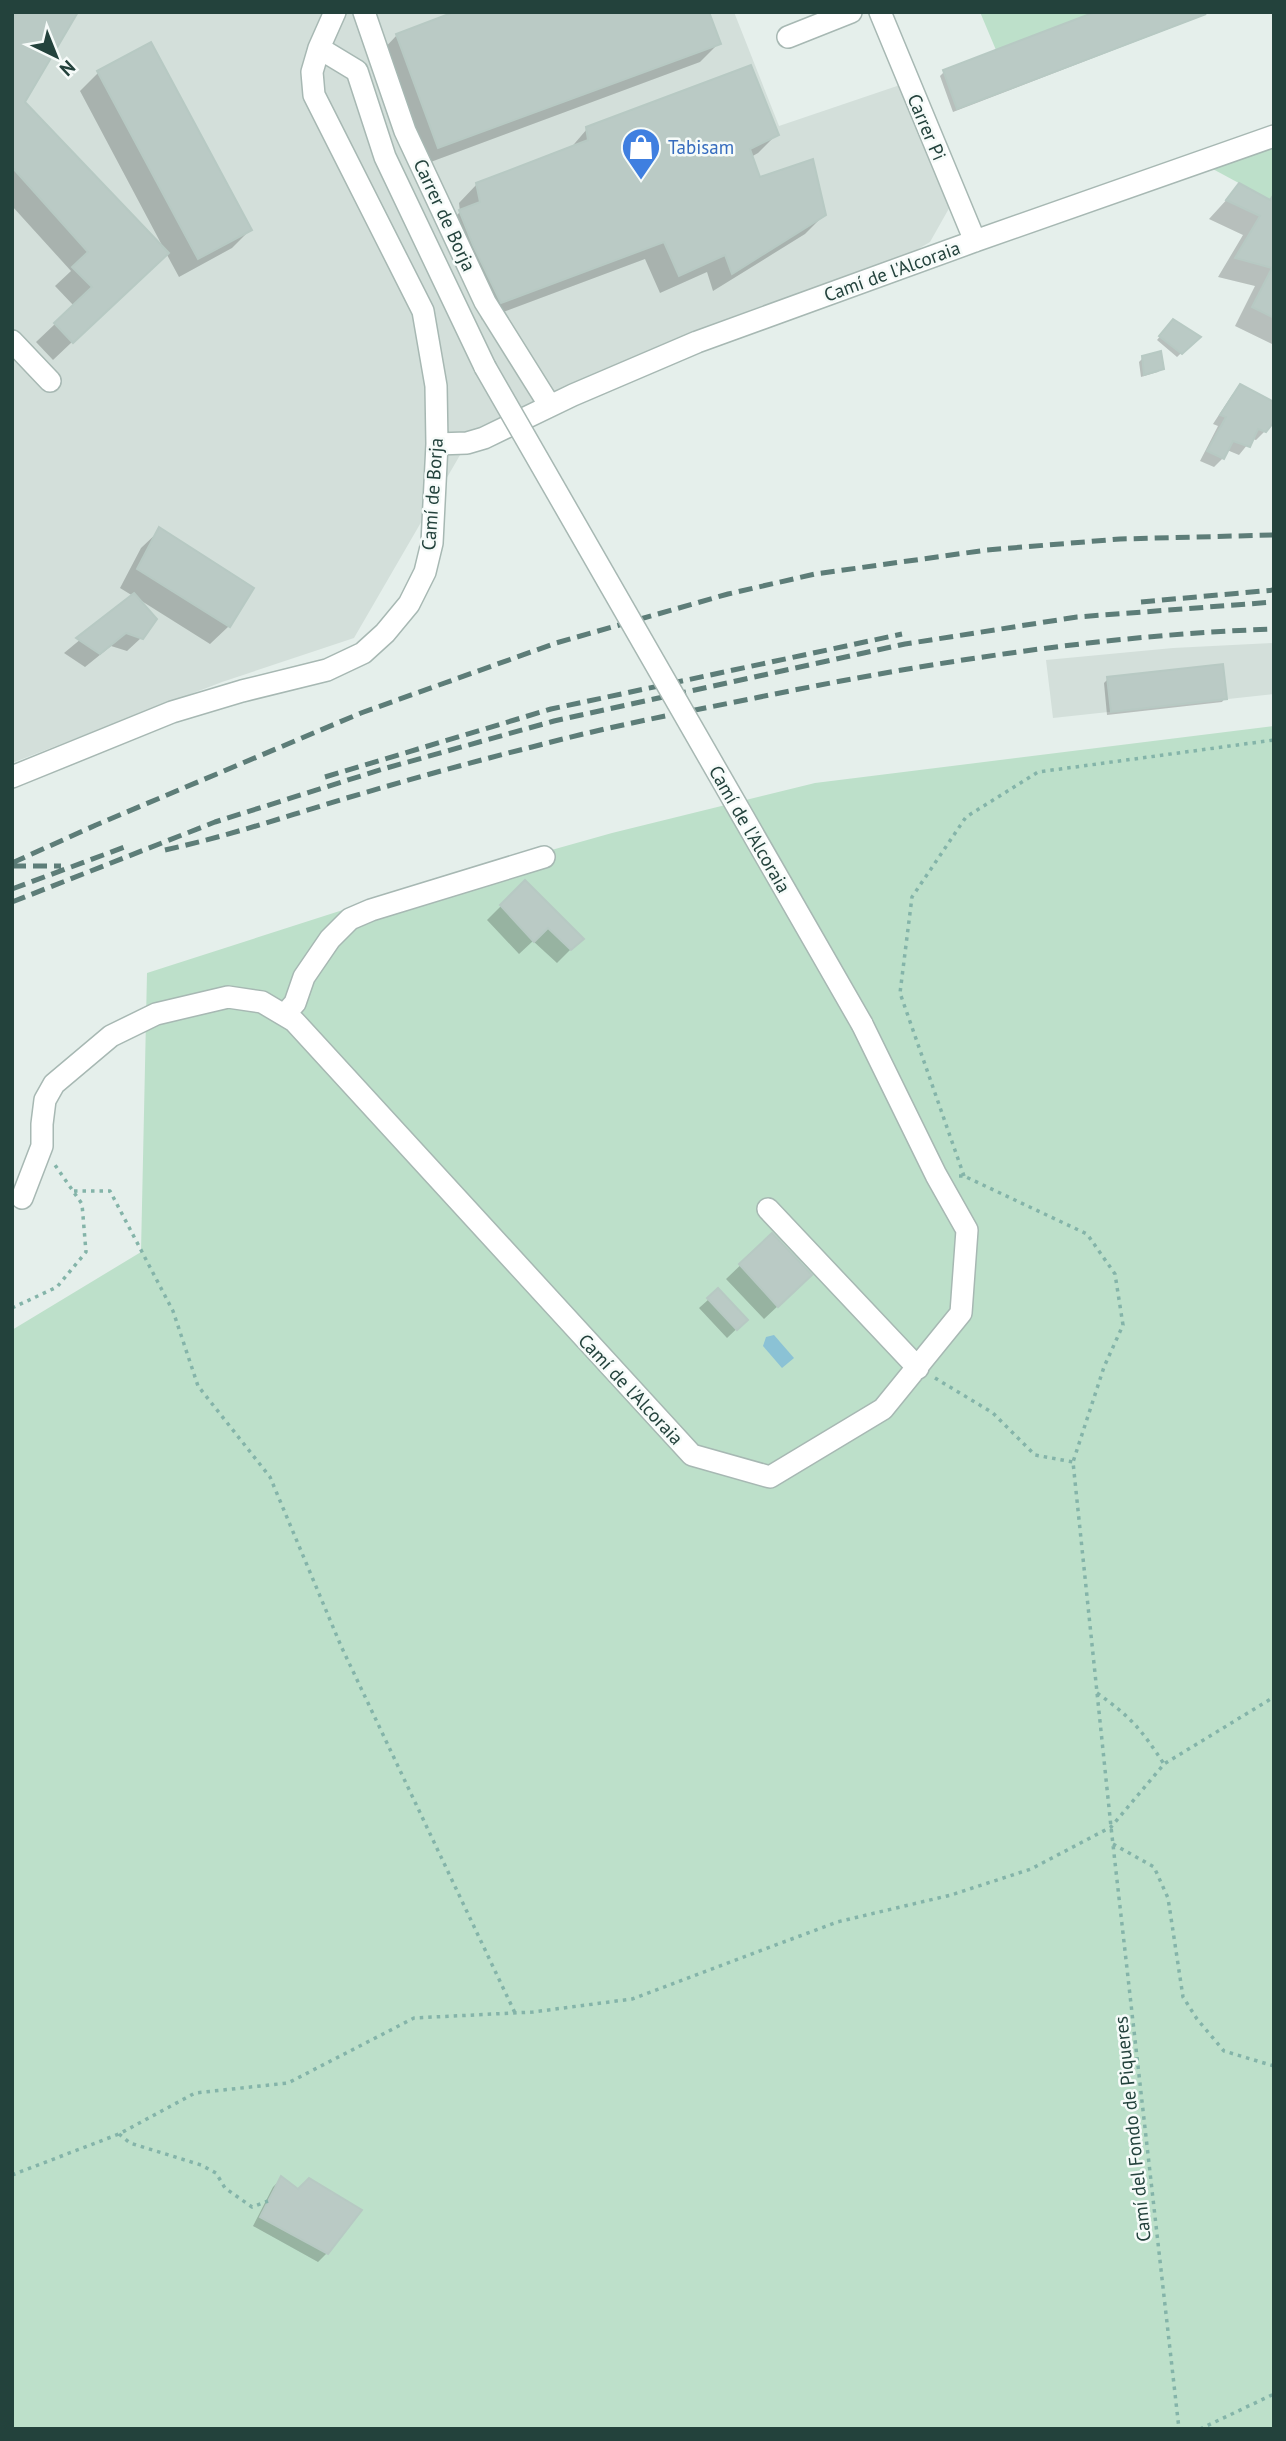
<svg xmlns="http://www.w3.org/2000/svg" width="1286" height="2441" font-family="'PT Sans',sans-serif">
	<rect width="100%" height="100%" fill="#e5efeb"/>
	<path fill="#d3dfda" d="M12,12H734L779,126L900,85L956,196L930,242L863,282L467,443L354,638L222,682L12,763Z
		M1274,643V694L1053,718L1046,660L1173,648Z"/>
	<path fill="#bde0ca" d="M980,12H1095L996,50Z
		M1274,146V202L1211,168Z
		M1274,726V2429H12V1330L141,1252L147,973L374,900L612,833L815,783Z"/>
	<path fill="#8bc2d5" d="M774,1335L794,1358L782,1368L763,1346L766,1337Z"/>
	<path fill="#0003" d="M12,12L23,102L164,249L80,91L98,73L250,230L232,248L179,277L166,253L53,360L36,342L74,306L55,286L71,271L12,206Z
		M1099,12H1212L953,112L940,76L944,72Z
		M397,35L719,43L700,62L420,166L379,54Z
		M587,129L777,134L758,153L751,157L759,179L824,215L805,234L713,291L707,272L660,293L645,259L482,320L442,230L460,212L459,203L477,184L569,150Z
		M1240,185L1274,204V345L1235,326L1255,286L1218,277L1243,235L1209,219Z
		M1169,326L1198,337L1177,357L1157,340Z
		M1143,358L1162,368L1158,372L1141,377L1139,362Z
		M1241,386L1265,431L1256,440L1252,439L1239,455L1227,450L1223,458L1214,467L1200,461L1218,426L1213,424L1232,395Z
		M160,530L229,626L210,644L140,600L141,638L127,651L111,646L85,667L64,653L133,596L120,588L141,548Z
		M1108,679L1225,698L1222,702L1107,715L1104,683Z
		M525,882L581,939L557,963L533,941L519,954L487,920Z
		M772,1235L796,1289L764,1319L726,1279Z
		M718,1291L746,1320L727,1338L699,1308Z
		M281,2179L327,2253L318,2262L253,2226L273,2187Z"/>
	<path fill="#bacac5" stroke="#b7c9c3" stroke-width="2" d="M12,12H78L25,102L169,253L73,343L54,323L92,287L72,267L88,252L12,167Z
		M454,12H709L721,44L438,148L396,34Z
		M1095,12L1206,14L957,109L943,70Z
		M151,42L252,230L198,259L97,71Z
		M751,65L779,135L750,149L760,177L813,159L826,215L732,274L725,255L679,276L664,242L501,303L473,245L459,210L480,202L476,183L588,140L586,127Z
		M1239,183L1270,200L1274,194V318L1252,307L1272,268L1235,258L1260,216L1226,200Z
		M1173,319L1201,337L1182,354L1159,336Z
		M1161,351L1164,369L1144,375L1142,356Z
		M1240,384L1274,402V422L1266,432L1258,429L1250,447L1233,441L1224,459L1207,451L1226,417L1220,415Z
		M159,527L254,588L230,627L137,569Z
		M134,593L157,619L143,639L126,633L100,654L76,638Z
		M1223,664L1227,699L1111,712L1107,677Z
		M525,880L584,939L571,950L548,928L534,942L500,905Z
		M772,1233L812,1275L778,1307L739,1264Z
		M718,1288L748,1320L737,1330L707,1298Z
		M281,2176L298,2189L309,2178L362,2210L328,2254L260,2217Z"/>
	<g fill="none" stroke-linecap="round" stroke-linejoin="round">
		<g stroke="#a7b8b3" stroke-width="24">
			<path id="minor" d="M364,12L405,131L485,302L550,406
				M880,12L975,241
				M788,37L851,12
				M319,48L357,71L385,157L485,367
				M12,341L50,381
				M437,444L467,443L484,438L573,395L697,342L975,241L1274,136
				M12,777L172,712L242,691L327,670L363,653L385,633L409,604L425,572L432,543L437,444L436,386L423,311L314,95L312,72L319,48L335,12
				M285,1014L295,1003L304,977L330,939L350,919L371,910L544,857
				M22,1198L42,1146V1124L45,1100L54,1084L111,1036L156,1014L228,997L262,1002L294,1021L692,1455L770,1477L883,1409L961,1313L967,1230L936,1175L862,1024
				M768,1209L918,1368"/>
		</g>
		<path stroke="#84b4a9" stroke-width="3.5" stroke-dasharray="3.5 5" stroke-linecap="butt" d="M959,1176H964L1087,1234L1115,1274L1123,1325L1104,1367L1073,1462L1111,1827L1179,2429
			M964,1176L900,993L912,897L966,817L1038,772L1274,740
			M74,1191H110L173,1311L198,1386L270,1477L341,1646L515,2013
			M12,1308L57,1287L86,1252L82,1204L55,1165
			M935,1378L993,1413L1035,1455L1073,1462
			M1097,1693C1131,1717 1141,1729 1164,1764
			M1113,1844L1154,1867L1168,1898L1183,1997L1197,2019L1224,2051L1274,2066
			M119,2134L130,2143L201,2165L216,2173L225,2188L252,2207L268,2201
			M12,2175L119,2134L195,2093L288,2083L414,2018L533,2012L632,1999L837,1922L951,1895L1031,1869L1111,1827L1164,1764L1274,1697
			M1200,2429L1274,2394"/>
		<use href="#minor" stroke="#fff" stroke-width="21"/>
		<path stroke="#5d7d78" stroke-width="5" stroke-dasharray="14 7" stroke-linecap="butt" d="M1141,602L1274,590
			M325,777L551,709L902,634
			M165,850C224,837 282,818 340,800C404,781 468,763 532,747C606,727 680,713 755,698C925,663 1100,635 1274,629
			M12,863L96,825L361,713L556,643L728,594L815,574L987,550L1120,539L1274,535
			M12,866H61
			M12,889L130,845
			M12,902L215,822L383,769L554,721L905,644L1077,617L1274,602"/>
		<g stroke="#a7b8b3" stroke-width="24" stroke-linecap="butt">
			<path id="minor-bridge" d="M485,367L862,1024"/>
		</g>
		<use href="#minor-bridge" stroke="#fff" stroke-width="21"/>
	</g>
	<defs>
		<g id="shop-pin" transform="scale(2.0125)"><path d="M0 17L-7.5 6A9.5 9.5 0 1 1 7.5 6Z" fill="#3f7fe0" stroke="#f6fbf9"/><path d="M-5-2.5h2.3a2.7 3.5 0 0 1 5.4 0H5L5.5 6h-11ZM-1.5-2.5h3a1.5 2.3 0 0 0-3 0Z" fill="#fff"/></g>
	</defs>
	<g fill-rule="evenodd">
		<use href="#shop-pin" x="641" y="147"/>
	</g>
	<g text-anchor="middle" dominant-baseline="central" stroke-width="5" stroke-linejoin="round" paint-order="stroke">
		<g font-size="19" fill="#23423c" stroke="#f6fbf9">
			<text transform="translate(927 127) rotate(67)">Carrer Pi</text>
			<text transform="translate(445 215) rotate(65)">Carrer de Borja</text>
			<text transform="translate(892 271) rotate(-20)">Camí de l'Alcoraia</text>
			<text transform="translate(432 494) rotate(-86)">Camí de Borja</text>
			<text transform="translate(750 829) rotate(60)">Camí de l'Alcoraia</text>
			<text transform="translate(631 1389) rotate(47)">Camí de l'Alcoraia</text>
			<text transform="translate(1132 2129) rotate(-96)">Camí del Fondo de Piqueres</text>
		</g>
		<g font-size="19" fill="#366cbe" stroke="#f6fbf9" text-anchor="start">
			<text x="668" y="147">Tabisam</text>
		</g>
	</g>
	<rect width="1286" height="2441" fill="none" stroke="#23423c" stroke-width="28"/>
	<g transform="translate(56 56) rotate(137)" stroke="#f6fbf9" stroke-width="5" paint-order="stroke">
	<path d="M0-5L12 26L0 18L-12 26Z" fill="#23423c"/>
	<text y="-10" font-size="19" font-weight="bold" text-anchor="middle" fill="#23423c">N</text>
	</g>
</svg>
